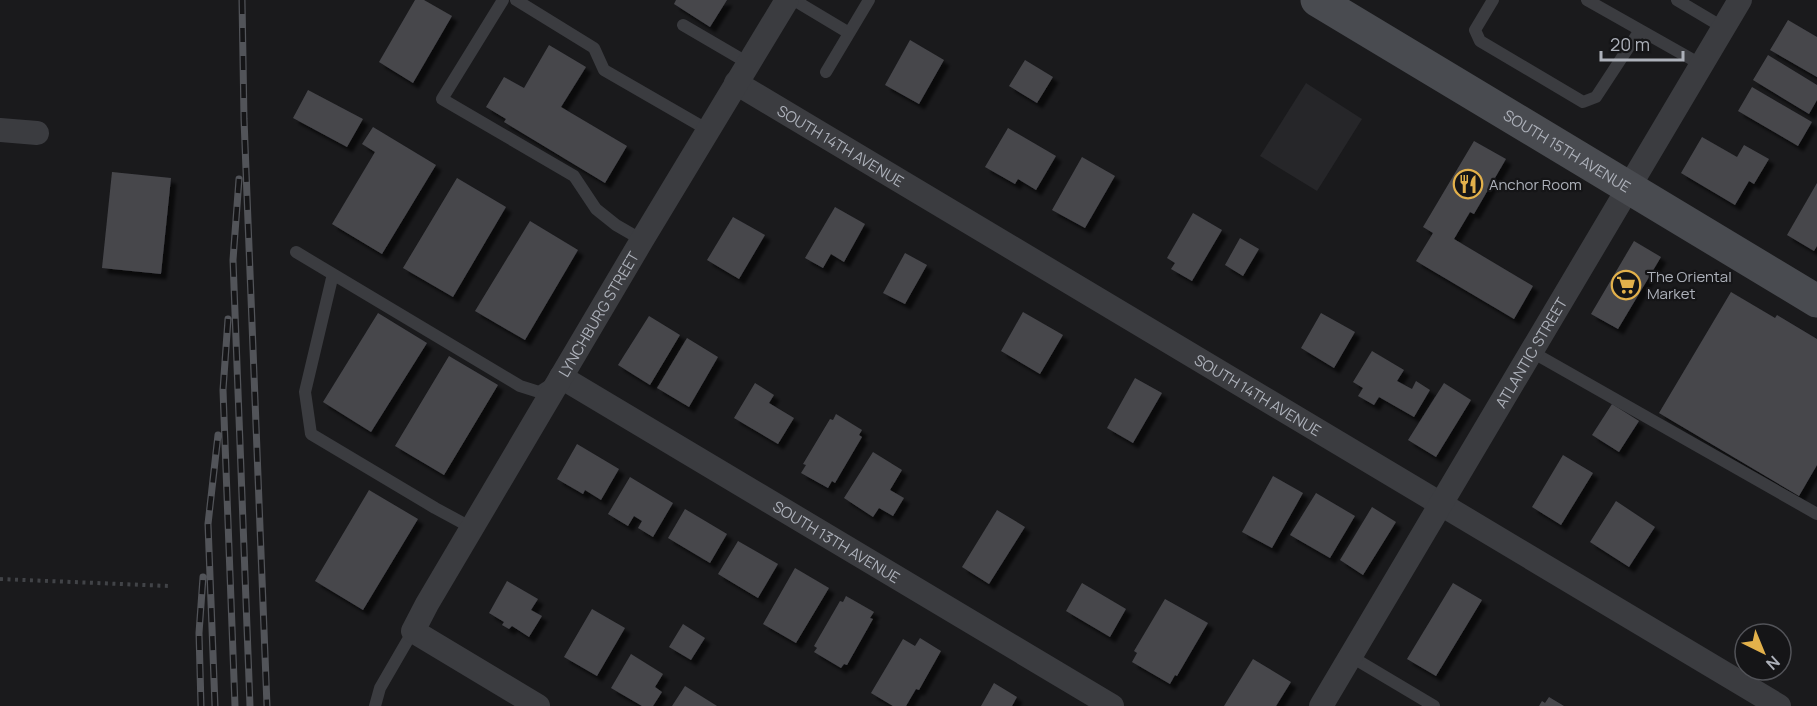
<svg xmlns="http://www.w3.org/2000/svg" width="1817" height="706" font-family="Manrope,sans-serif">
	<defs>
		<filter id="shadow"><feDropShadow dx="5.5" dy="5.5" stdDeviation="1.5" flood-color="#0009"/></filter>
	</defs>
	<rect width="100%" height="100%" fill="#1a1a1c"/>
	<path fill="#262629" d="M1306,83L1362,119L1317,191L1260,156Z"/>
	<path fill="#47474c" filter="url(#shadow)" d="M415,0H424L452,16L413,83L379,62Z
		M676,0H727L710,27L674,4Z
		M1788,20L1817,37V77L1770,50Z
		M910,40L944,60L919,104L885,85Z
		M549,45L586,67L561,107L627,146L605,183L504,122L506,119L486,107L504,77L524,88Z
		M1768,55L1817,85V100L1809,114L1753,80Z
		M1025,60L1053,77L1037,103L1009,86Z
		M1752,87L1812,122L1798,146L1738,111Z
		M308,90L363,119L347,147L293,118Z
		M373,127L436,165L382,254L332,224L375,152L362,144Z
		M1008,128L1056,156L1036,190L1018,179L1015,184L985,167Z
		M1702,137L1737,157L1744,145L1769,159L1754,184L1749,181L1735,205L1681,173Z
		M1474,141L1506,159L1474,214L1470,212L1454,239L1533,286L1514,319L1416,261L1433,233L1423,227Z
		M1082,157L1115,176L1085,228L1052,210Z
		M112,172L171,178L161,274L102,268Z
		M457,178L506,207L453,297L403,268Z
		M1817,183V246L1814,251L1787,235Z
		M835,207L865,224L844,262L831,254L823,268L805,258Z
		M1193,213L1222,230L1192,281L1171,269L1175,263L1167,258Z
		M733,217L765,235L739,279L707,260Z
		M530,221L578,250L525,340L475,311Z
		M1240,238L1259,249L1243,276L1225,265Z
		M1634,241L1661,257L1618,329L1591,314Z
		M905,253L927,265L905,304L883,293Z
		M1731,292L1775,318L1777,315L1817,339V465L1799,496L1659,413Z
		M1023,312L1063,335L1040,374L1001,351Z
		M378,313L427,343L371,432L323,402Z
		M1321,313L1355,332L1334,368L1301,348Z
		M649,316L680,335L650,385L618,365Z
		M687,338L718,357L689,407L657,388Z
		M1372,351L1404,370L1397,381L1412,389L1416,381L1430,390L1414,417L1379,397L1374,405L1358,396L1363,388L1353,382Z
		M449,356L498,385L444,475L395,446Z
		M1135,378L1162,393L1133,443L1107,428Z
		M755,383L774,395L769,403L794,418L778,444L734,418Z
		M1444,383L1471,400L1436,457L1408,440Z
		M1612,404L1639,421L1619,452L1592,435Z
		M836,414L862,430L859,435L862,437L835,483L832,481L828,488L801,473L806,465L803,464L830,419L833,420Z
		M577,444L619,469L601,500L585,490L583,494L557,479Z
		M873,452L902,470L890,490L904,498L893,516L879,508L873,517L844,498Z
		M1563,455L1593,473L1561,525L1532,507Z
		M1273,476L1303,493L1272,548L1242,532Z
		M630,477L673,503L653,537L638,528L642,521L634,516L628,526L608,514Z
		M369,490L418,519L363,610L315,581Z
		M1316,493L1355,516L1330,558L1290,535Z
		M1616,501L1655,527L1629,567L1590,542Z
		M1372,507L1396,522L1363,575L1340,560Z
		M685,509L727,534L710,563L668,538Z
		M997,510L1025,527L989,584L962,567Z
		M738,541L778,564L758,598L718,574Z
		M795,568L829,588L796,643L763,624Z
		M507,581L538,599L531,610L542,616L529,637L512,626L509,629L502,625L504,622L489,613Z
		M1082,583L1126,609L1110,637L1066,611Z
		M1453,583L1482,600L1436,676L1407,659Z
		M846,596L874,612L870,618L873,619L847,665L844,664L841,668L814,652L817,648L814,646L840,601L843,602Z
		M1165,599L1208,623L1177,676L1175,675L1170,684L1132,662L1137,653L1134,651Z
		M592,609L625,628L597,676L564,657Z
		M683,624L705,638L691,660L669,647Z
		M920,638L941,651L919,690L916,689L906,706H893L871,693L903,639L915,646Z
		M631,654L663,674L655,687L662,692L653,706H642L611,688Z
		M1253,659L1291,682L1276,706H1224Z
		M994,683L1017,697L1012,706H981Z
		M685,686L717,706H672Z
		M1549,697L1564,706H1539L1542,701L1545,703Z"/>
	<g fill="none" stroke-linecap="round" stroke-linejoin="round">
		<path stroke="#414347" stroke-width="4" stroke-dasharray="3 4.5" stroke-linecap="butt" d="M0,579L168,586"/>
		<path stroke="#3b3c40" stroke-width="12" d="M503,0L442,99L574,176L596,209L616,225L642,240
			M516,0L594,48L604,70L708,130
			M794,0L849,33
			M1493,0L1475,30L1480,41L1583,102L1596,97L1640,30
			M1587,0L1702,65
			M1677,0L1724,28
			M683,25L748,63
			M826,72L869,0
			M296,252L520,386L539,392L553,383
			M333,274L305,392L311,434L435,508L472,528
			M1532,352L1817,514
			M1350,656L1434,706
			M375,706L380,688L413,631"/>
		<g stroke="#3b3c40" stroke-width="24">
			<path id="s1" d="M736,83L1779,706"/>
			<path d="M0,130L37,133"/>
			<path id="s2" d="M561,377L1112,706"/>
			<path id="s3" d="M538,706L413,631L427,604L642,240L787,0"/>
			<path id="s4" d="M1321,706L1740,0"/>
		</g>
		<path stroke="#494b50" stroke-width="33" id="s5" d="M1317,0L1817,301"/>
		<g stroke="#525459" stroke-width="7">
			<path id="rail" d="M242,0L244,119L267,706
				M239,179L233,260L250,706
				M228,319L223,390L235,706
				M201,706L199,633L203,577
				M215,706L208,524L218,435"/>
		</g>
		<use href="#rail" stroke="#151517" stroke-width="4.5" stroke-dasharray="14" stroke-linecap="butt"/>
	</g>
	<defs>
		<g id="restaurant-ring" transform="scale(1.5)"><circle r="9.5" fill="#151517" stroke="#e3b14b" stroke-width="1.5"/><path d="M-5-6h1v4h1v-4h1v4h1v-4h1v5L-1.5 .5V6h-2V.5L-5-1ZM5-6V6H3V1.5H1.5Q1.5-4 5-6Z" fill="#e3b14b"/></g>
		<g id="supermarket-ring" transform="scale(1.5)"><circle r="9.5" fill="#151517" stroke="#e3b14b" stroke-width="1.5"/><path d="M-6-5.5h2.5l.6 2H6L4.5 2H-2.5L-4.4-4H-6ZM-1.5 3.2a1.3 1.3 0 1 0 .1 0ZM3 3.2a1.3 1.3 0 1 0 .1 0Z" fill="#e3b14b"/></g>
	</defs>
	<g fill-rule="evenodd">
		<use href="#restaurant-ring" x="1468" y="184"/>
		<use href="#supermarket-ring" x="1626" y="285"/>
	</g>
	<g text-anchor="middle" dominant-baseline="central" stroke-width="4.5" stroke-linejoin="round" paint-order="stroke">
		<g font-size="15" fill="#adb1ba" stroke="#151517">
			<text stroke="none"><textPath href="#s1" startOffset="122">SOUTH 14TH AVENUE</textPath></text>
			<text stroke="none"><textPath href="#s5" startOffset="292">SOUTH 15TH AVENUE</textPath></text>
			<text stroke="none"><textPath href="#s3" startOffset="513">LYNCHBURG STREET</textPath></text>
			<text stroke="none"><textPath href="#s4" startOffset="411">ATLANTIC STREET</textPath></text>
			<text stroke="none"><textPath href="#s1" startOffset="608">SOUTH 14TH AVENUE</textPath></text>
			<text stroke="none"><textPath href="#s2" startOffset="321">SOUTH 13TH AVENUE</textPath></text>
		</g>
		<g font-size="15" fill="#adb1ba" stroke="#151517" text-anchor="start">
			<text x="1489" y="184">Anchor Room</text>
			<text x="1647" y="276">The Oriental<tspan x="1647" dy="17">Market</tspan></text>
		</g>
	</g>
	<g transform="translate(1763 652) rotate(137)"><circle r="28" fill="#151517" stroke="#525358" stroke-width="1.5"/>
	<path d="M0-4.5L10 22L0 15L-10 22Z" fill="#e3b14b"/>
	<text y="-9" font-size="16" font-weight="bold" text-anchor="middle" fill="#adb1ba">N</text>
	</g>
	<path d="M1601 51v9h82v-9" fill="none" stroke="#adb1ba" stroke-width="3"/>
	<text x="1610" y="51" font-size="18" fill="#adb1ba" stroke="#151517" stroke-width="4.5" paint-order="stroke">20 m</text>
</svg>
